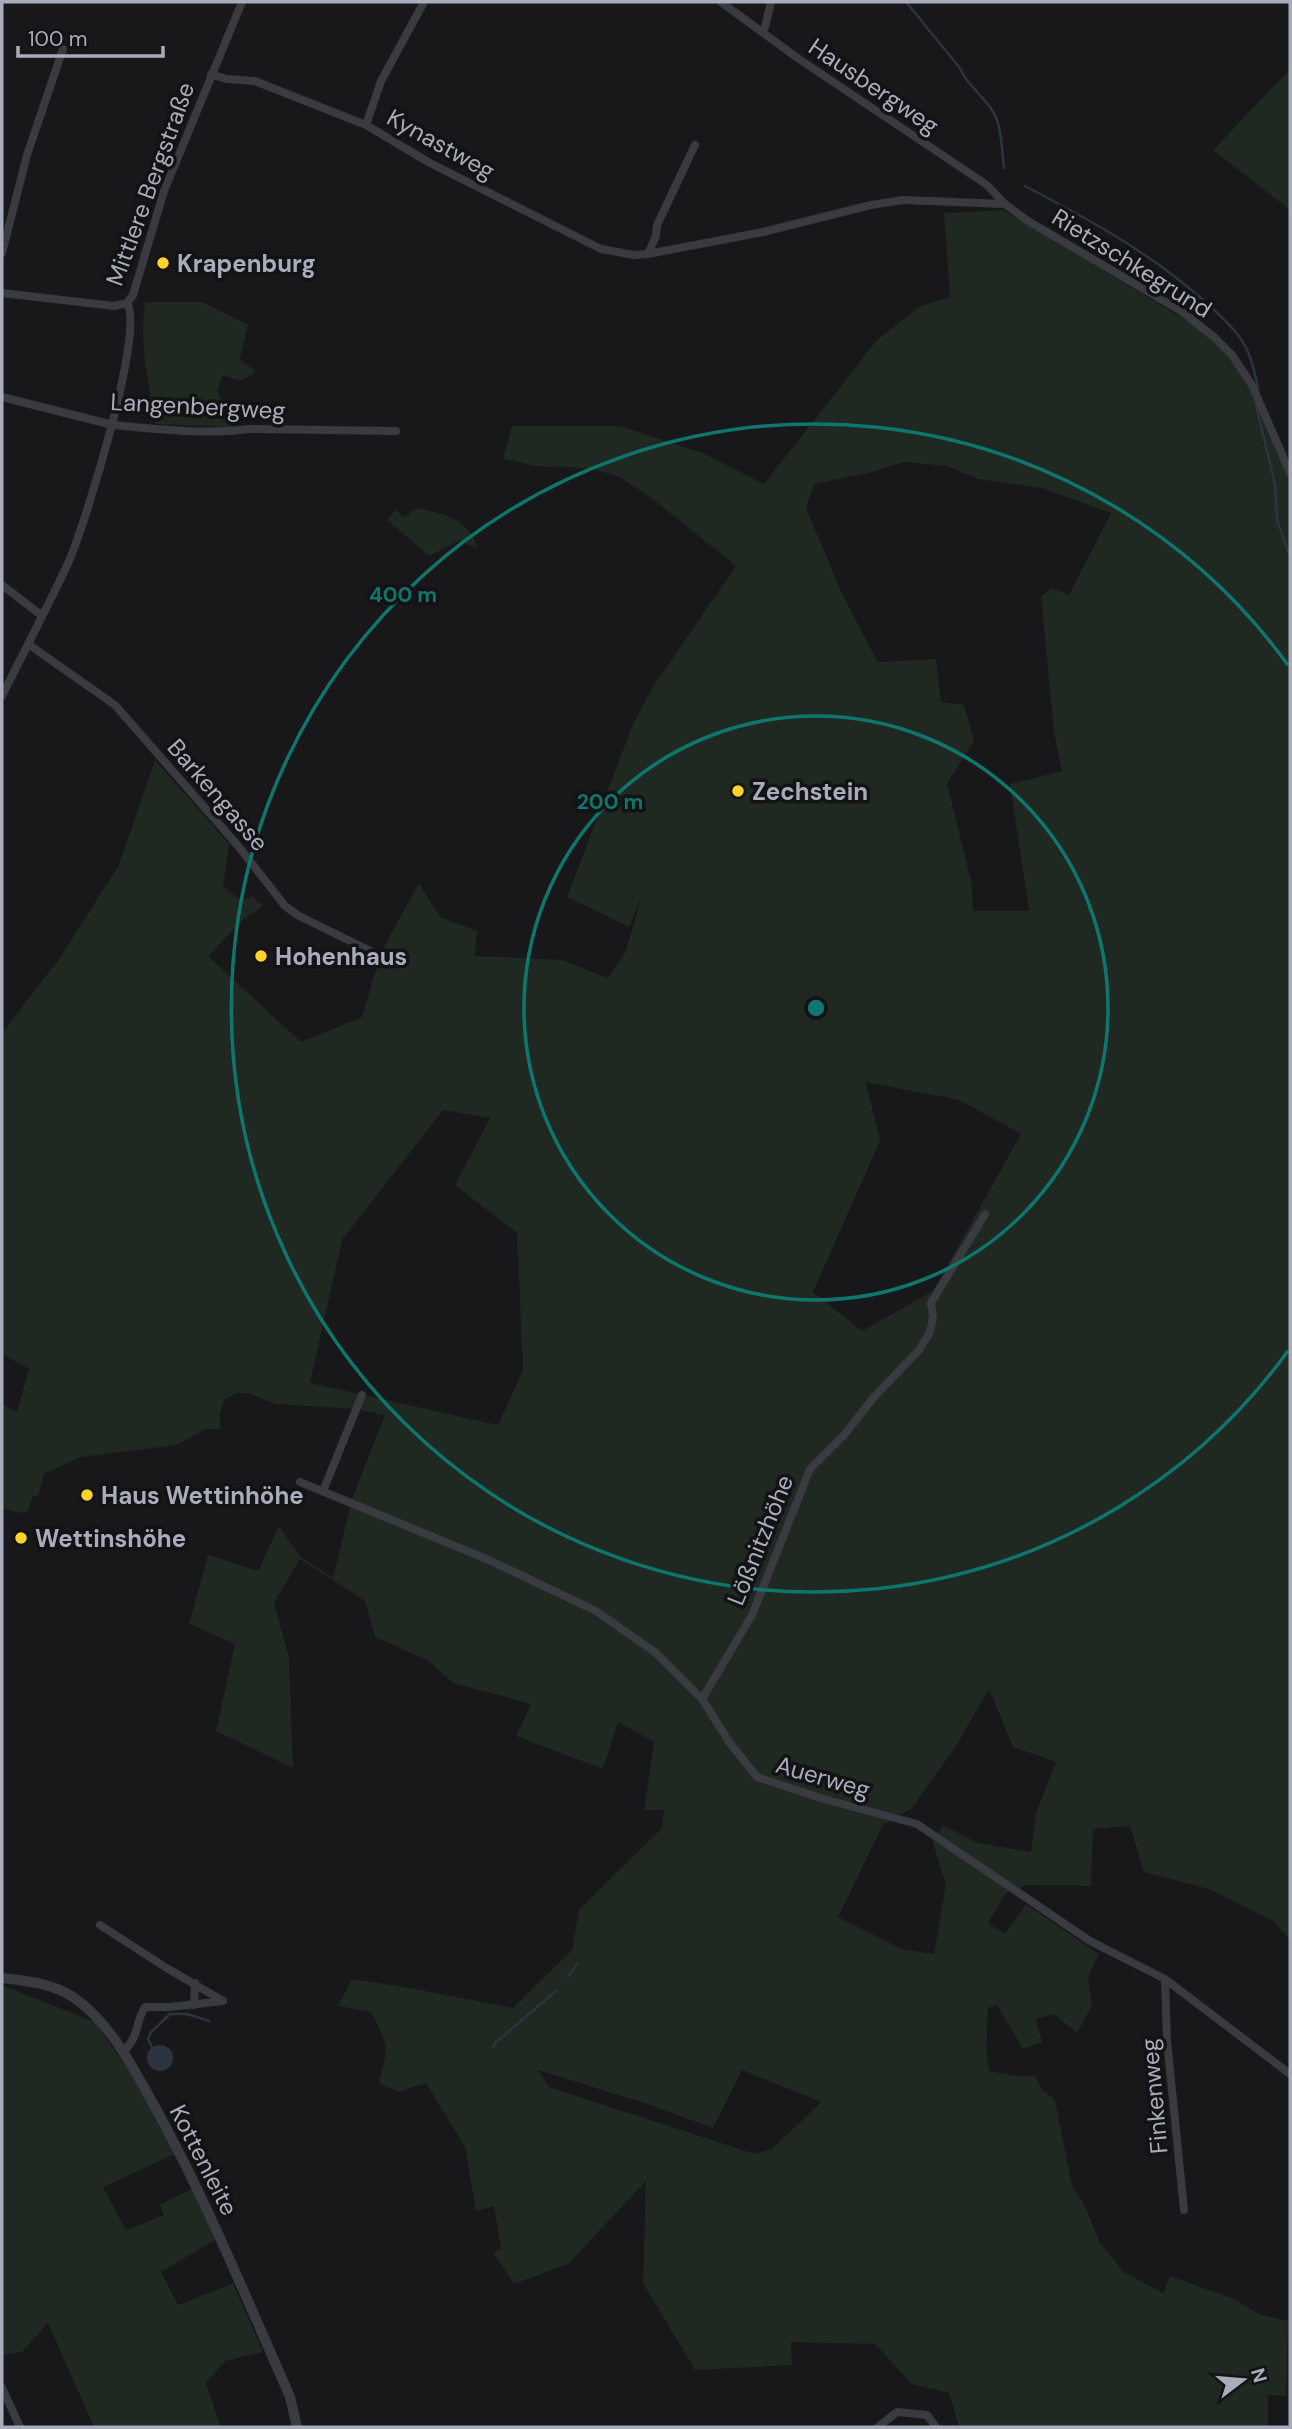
<svg xmlns="http://www.w3.org/2000/svg" width="1292" height="2429" font-family="'DM Sans',sans-serif">
	<rect width="100%" height="100%" fill="#18171a"/>
	<path fill="#1f2821" fill-rule="evenodd" d="M1290,69V210L1213,150Z
		M1003,210L1214,337L1252,385L1290,473V1940L1272,1920L1212,1890L1144,1872L1130,1826L1093,1829L1091,1886L1027,1885L1006,1893L988,1923L1005,1934L1026,1904L1099,1954L1088,1976L1092,2006L1077,2033L1054,2014L1036,2019L1042,2042L1023,2049L997,2005L988,2008L986,2047L989,2071L1017,2076H1035L1041,2088L1055,2100L1072,2185L1086,2208L1100,2243L1124,2272L1163,2293L1170,2276L1234,2299L1261,2315L1288,2321L1286,2396L1268,2395V2427H959L949,2393L912,2384L875,2344L791,2342L792,2365L695,2370L643,2283L646,2181L568,2264L514,2284L493,2253L501,2249L494,2206L476,2211L465,2147L426,2083L398,2092L379,2083C389,2045 389,2047 371,2012L338,2006L352,1979L410,1988L513,2008L572,1950L579,1910L662,1828L664,1810H644L654,1742L618,1722L603,1769L516,1736L531,1704L453,1683L429,1661L375,1637L365,1601L300,1559L274,1603L289,1657L293,1768L216,1731L235,1644L189,1624L208,1555L258,1571L279,1526L300,1556L333,1578L352,1499L385,1415L355,1409L276,1404L247,1393H236L224,1400L220,1414V1429H205L177,1445L81,1457L44,1474L38,1496H33L28,1511L19,1513L2,1508V1404L17,1412L29,1369L2,1354V1033L59,959L119,865L155,760L229,844L223,887L243,901L252,896L263,906L245,918L208,956L301,1042L362,1017L381,952L419,883L440,917L477,931L475,956L562,960L608,978L625,953L642,896L629,927L567,897L633,724L654,685L736,566L649,496L618,476L588,468L536,466L503,459L512,426H620L705,454L764,484L877,340L919,307L950,297L944,213ZM905,462L947,466L978,479L1042,488L1111,513L1069,595L1052,588L1041,596L1054,732L1062,771L1010,784L1029,911H973L972,885L947,783L974,741L964,705L941,702L936,659L878,662L844,598L806,508L814,484L868,473ZM866,1082L959,1100L1021,1134L933,1291L862,1331L813,1292L880,1141ZM443,1110L490,1118L455,1185L517,1233L523,1370L498,1425L310,1383L342,1240ZM989,1689L1013,1747L1056,1762L1036,1813L1031,1852L978,1843L943,1825L933,1843L946,1885L934,1954L902,1949L838,1917L883,1825L912,1808L956,1746ZM538,2070L647,2104L713,2128L742,2070L821,2102L772,2149L755,2154L549,2087Z
		M145,302H202L248,325L240,359L256,372L241,381L223,375L217,390L224,407L236,412L231,427L156,424C148,384 139,343 145,302Z
		M416,508C443,513 470,519 477,548L458,541L430,556L387,520L395,510L405,517Z
		M2,1985L95,2022L159,2114L175,2154L103,2187L126,2230L164,2215L160,2205L195,2187L215,2240L161,2272L178,2305L233,2283L263,2352L225,2361L206,2383L221,2427H94L48,2323L22,2352L2,2355Z"/>
	<path fill="#2c343f" d="M147 2058a13 13 0 1 1 26 0a13 13 0 1 1-26 0Z"/>
	<g fill="none" stroke-linecap="round" stroke-linejoin="round">
		<path stroke="#2c343f" stroke-width="2.5" d="M906,2L960,68C968,89 992,101 998,123C1002,137 1002,153 1004,168
			M1025,186C1088,219 1149,252 1202,299C1215,311 1230,323 1240,338C1251,353 1254,370 1258,388
			M1256,405L1275,484L1277,520L1290,557
			M568,1976L577,1964
			M152,2047L148,2039L151,2032L170,2014H187L209,2021
			M493,2048L495,2043L556,1991"/>
		<path stroke="#3a3a41" stroke-width="8" d="M721,2L799,59L987,185L1005,204L1028,221L1181,311L1214,337L1232,355L1252,385L1290,473
			M762,31L765,27L771,2
			M211,74L226,79L255,81L366,125L430,163L601,249L634,255L648,254L763,232L871,205L903,200L1005,204
			M366,125L381,81L424,2
			M2,253L27,155L63,49
			M648,254L656,236L657,225L695,145
			M2,293L114,306L127,303
			M127,303L133,295L164,191L242,2
			M2,397L113,425C157,429 205,435 250,429L396,431
			M2,585L41,615
			M28,644L115,705L239,847L285,906L299,916L387,959
			M2,696C24,651 48,607 69,561C85,524 145,332 127,303
			M300,1482L489,1560L596,1611L656,1653L702,1699L730,1743L757,1777L827,1800L917,1824L1090,1941L1165,1979L1290,2074
			M323,1491L362,1395
			M702,1699L752,1615L810,1469L844,1435L874,1397L919,1350L930,1332L933,1317L931,1303L985,1214
			M100,1925L165,1967L223,2001L170,2007H145C134,2025 140,2036 123,2052
			M1165,1979L1167,2040L1184,2210
			M194,2005L195,1983
			M2,2388L20,2427
			M878,2427L897,2412L927,2415L936,2427"/>
		<path stroke="#3a3a41" stroke-width="10" d="M2,1978C26,1981 52,1983 73,1997C111,2023 133,2068 155,2107C206,2200 247,2299 290,2397L297,2427"/>
	</g>
	<g fill="none" stroke="#0f766e" stroke-width="3.5">
		<circle cx="816" cy="1008" r="292"/>
		<path d="M1288 1351A584 584 0 1 1 1288 665"/>
	</g>
	<g fill="#ffd32a" stroke="#131215" stroke-width="2.5">
		<circle cx="163" cy="263" r="7"/>
		<circle cx="738" cy="791" r="7"/>
		<circle cx="261" cy="956" r="7"/>
		<circle cx="87" cy="1495" r="7"/>
		<circle cx="21" cy="1538" r="7"/>
	</g>
	<g text-anchor="middle" dominant-baseline="central" stroke-width="7" stroke-linejoin="round" paint-order="stroke">
		<g font-size="24" fill="#a9acbb" stroke="#131215">
			<text transform="translate(874 86) rotate(34)">Hausbergweg</text>
			<text transform="translate(441 144) rotate(29)">Kynastweg</text>
			<text transform="translate(150 184) rotate(-70)">Mittlere Bergstraße</text>
			<text transform="translate(1132 263) rotate(32)">Rietzschkegrund</text>
			<text transform="translate(198 406) rotate(3)">Langenbergweg</text>
			<text transform="translate(218 795) rotate(49)">Barkengasse</text>
			<text transform="translate(760 1540) rotate(-68)">Lößnitzhöhe</text>
			<text transform="translate(823 1777) rotate(16)">Auerweg</text>
			<text transform="translate(1154 2096) rotate(-95)">Finkenweg</text>
			<text transform="translate(204 2160) rotate(63)">Kottenleite</text>
		</g>
		<g font-size="24" font-weight="bold" fill="#a9acbb" stroke="#131215" text-anchor="start">
			<text x="177" y="263">Krapenburg</text>
			<text x="752" y="791">Zechstein</text>
			<text x="275" y="956">Hohenhaus</text>
			<text x="101" y="1495">Haus Wettinhöhe</text>
			<text x="35" y="1538">Wettinshöhe</text>
		</g>
	</g>
	<circle cx="816" cy="1008" r="10" fill="#0f766e" stroke="#131215" stroke-width="3.5"/>
	<g font-size="21" text-anchor="middle" font-weight="bold" fill="#0f766e" stroke="#131215" stroke-width="7" stroke-linejoin="round" paint-order="stroke">
		<text x="403" y="602">400 m</text>
		<text x="610" y="809">200 m</text>
	</g>
	<rect width="1292" height="2429" fill="none" stroke="#a9acbb" stroke-width="7"/>
	<g transform="translate(1243 2380) rotate(74)" stroke="#131215" stroke-width="5" paint-order="stroke">
	<path d="M0-5L12 26L0 18L-12 26Z" fill="#a9acbb"/>
	<text y="-10" font-size="19" font-weight="bold" text-anchor="middle" fill="#a9acbb">N</text>
	</g>
	<path d="M18 46v10h145v-10" fill="none" stroke="#a9acbb" stroke-width="3.5"/>
	<text x="28" y="46" font-size="21" fill="#a9acbb" stroke="#131215" stroke-width="5" paint-order="stroke">100 m</text>
</svg>
